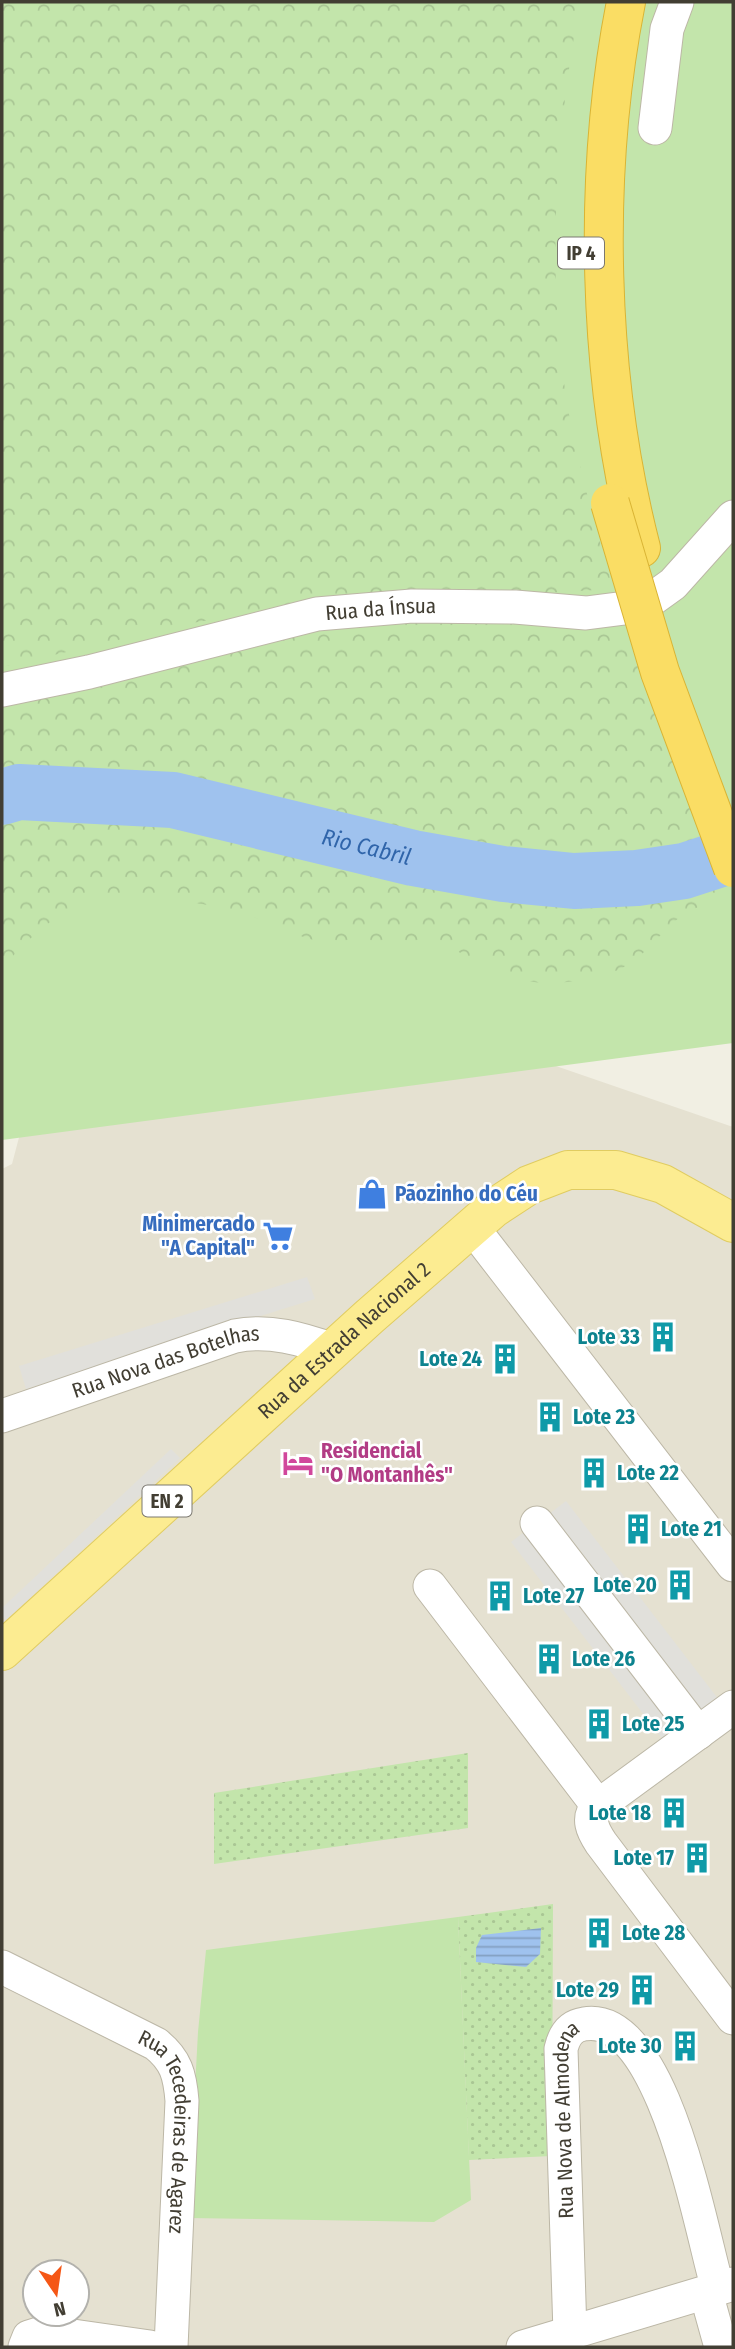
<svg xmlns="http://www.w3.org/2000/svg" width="735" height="2349" font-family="'Fira Sans Condensed',sans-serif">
	<defs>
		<pattern id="forest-crowns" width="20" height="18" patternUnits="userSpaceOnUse" patternTransform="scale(1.75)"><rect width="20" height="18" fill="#c3e5ab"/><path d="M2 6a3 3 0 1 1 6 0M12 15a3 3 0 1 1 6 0" fill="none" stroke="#a9c694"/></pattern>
		<pattern id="garden-dots" width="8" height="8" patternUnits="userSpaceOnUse" patternTransform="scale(1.75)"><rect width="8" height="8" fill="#c3e5ab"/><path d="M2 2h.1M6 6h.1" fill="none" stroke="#a9c694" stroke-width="1.8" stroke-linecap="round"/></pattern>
		<pattern id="water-rules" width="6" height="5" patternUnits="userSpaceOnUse" patternTransform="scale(1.75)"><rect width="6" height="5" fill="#9fc2ee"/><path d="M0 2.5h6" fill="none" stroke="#839fc1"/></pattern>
	</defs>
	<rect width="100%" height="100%" fill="#f1efe3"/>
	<path fill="#e5e1d1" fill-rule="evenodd" d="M414,1017L733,1127V2347H2V1169L12,1164L31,1092ZM35,2272H77V2314H35Z"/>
	<path fill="#c3e5ab" d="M2,2H733V1043L2,1140Z
		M458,1917L471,2200L434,2222L188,2218L198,2032L206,1950Z"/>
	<path fill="url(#forest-crowns)" d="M2,2H580C554,143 544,293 573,435C584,487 599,538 613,589L276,608L187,624L2,667Z
		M497,616L625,626L727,901C665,906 664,948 618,970C596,980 558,985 534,982C500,979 473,955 441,945C409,935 370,948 336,945C304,941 275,924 246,914C224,907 200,904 178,900C94,886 58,905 2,968V703L323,626Z"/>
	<path fill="url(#garden-dots)" d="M468,1753V1828L214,1864V1793Z
		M553,1904L552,2156L469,2160L458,1917Z"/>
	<path fill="#e1e0db" d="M307,1277L315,1299L26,1389L19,1366Z
		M171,1449L180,1458L6,1620L2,1616V1608Z
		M566,1501L719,1700L702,1713L549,1514Z
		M528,1529L681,1728L664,1741L511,1542Z"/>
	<path fill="url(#water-rules)" d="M541,1928L540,1954L526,1967L476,1962V1948L482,1935Z"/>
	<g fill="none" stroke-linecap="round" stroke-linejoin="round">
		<path stroke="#9fc2ee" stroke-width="56" id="s1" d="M2,797L19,792L173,800L413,858L503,874L574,881L637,878L684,871L733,855"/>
		<g stroke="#bcb7a6" stroke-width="35">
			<g id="street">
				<path d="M655,128L667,29L677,2"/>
				<path id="s2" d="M2,690L89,672L317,614L412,606L515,607L586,613L633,607L648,602L673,584L733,517"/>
				<path d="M472,1227L733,1565"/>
				<path id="s3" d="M2,1416L235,1336C269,1329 302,1339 333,1350"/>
				<path d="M537,1523L698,1733"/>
				<path d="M430,1586L598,1806"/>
				<path d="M733,1707L598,1806C586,1818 593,1831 601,1843L733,2018"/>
				<path id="s4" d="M2,1967L156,2044C176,2060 180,2075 182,2101L171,2347"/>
				<path d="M706,2293L721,2347"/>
				<path id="s5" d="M570,2333L561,2049C564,2036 570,2026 584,2024C664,2010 701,2233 718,2289"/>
				<path d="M25,2347L29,2337L45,2332L150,2347"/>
				<path d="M523,2347L733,2284"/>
			</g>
		</g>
		<g stroke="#e0cc61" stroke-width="40">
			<g id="primary">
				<path id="s6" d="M2,1651L369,1317L494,1208L529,1185L568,1170H616L663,1184L733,1223"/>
			</g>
		</g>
		<g stroke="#d9b435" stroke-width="40">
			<path id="highway" d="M626,2C592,175 597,377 641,548"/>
		</g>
		<use href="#street" stroke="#fff" stroke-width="33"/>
		<use href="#primary" stroke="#fcec91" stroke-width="38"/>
		<use href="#highway" stroke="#fadd64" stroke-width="38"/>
		<g stroke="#d9b435" stroke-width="40" stroke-linecap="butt">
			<path id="highway-bridge" d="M610,503L660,672L733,868"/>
		</g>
		<use href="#highway-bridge" stroke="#fadd64" stroke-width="38"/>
	</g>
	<defs>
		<g id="shop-bare" transform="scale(2.415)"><path d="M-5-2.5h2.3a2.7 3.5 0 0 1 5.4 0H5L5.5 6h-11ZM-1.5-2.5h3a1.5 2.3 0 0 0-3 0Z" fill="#3f7fe0" stroke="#fff" stroke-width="2.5" paint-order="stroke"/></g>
		<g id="supermarket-bare" transform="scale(2.415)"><path d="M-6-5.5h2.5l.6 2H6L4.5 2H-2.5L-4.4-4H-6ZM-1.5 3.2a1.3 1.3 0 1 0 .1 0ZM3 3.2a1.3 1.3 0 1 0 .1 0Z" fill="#3f7fe0" stroke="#fff" stroke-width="2.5" paint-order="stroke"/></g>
		<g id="building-bare" transform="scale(2.415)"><path d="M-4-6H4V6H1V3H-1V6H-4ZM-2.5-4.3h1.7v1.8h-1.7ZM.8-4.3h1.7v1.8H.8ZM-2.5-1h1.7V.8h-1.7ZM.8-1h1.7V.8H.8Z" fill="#0f9aa8" stroke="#fff" stroke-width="2.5" paint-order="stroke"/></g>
		<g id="hotel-bare" transform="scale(2.415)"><path d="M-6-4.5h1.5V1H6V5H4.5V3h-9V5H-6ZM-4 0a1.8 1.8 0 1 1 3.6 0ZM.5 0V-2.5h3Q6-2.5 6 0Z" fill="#d1479c" stroke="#fff" stroke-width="2.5" paint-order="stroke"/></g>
	</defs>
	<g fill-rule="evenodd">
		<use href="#shop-bare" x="372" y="1194"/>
		<use href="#supermarket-bare" x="278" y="1236"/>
		<use href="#building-bare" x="663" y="1337"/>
		<use href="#building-bare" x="505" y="1359"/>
		<use href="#building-bare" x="550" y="1417"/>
		<use href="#hotel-bare" x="298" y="1463"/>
		<use href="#building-bare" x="594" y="1473"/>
		<use href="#building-bare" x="638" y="1529"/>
		<use href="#building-bare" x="680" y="1585"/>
		<use href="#building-bare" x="500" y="1596"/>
		<use href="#building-bare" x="549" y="1659"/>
		<use href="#building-bare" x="599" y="1724"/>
		<use href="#building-bare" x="674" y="1813"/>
		<use href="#building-bare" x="697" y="1858"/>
		<use href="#building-bare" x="599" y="1933"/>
		<use href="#building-bare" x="642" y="1990"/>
		<use href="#building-bare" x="685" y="2046"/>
	</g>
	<g text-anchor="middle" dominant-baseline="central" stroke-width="5" stroke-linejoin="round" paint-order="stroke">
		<g fill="#fff" stroke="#7b7870" stroke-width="2">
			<rect x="558" y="237.5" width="46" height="31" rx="5"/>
			<rect x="142.5" y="1485.5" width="49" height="31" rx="5"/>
		</g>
		<g font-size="19" font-weight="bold" fill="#423e33">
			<text x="581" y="253">IP 4</text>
			<text x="167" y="1501">EN 2</text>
		</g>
		<g font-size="21" fill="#423e33" stroke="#fff">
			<text stroke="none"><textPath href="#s2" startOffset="388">Rua da Ínsua</textPath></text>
			<text stroke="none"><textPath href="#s6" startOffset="462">Rua da Estrada Nacional 2</textPath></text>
			<text stroke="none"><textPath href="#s3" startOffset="173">Rua Nova das Botelhas</textPath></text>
			<text stroke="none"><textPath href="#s5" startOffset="214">Rua Nova de Almodena</textPath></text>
			<text stroke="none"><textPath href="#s4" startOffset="262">Rua Tecedeiras de Agarez</textPath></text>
		</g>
		<g font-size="21" font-weight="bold" fill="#366cbe" stroke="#fff" text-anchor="start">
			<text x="395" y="1194">Pãozinho do Céu</text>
			<text x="255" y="1224" text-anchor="end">Minimercado<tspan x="255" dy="24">"A Capital"</tspan></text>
		</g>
		<g font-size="21" font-weight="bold" fill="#0d838f" stroke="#fff" text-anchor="end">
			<text x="640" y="1337">Lote 33</text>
			<text x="482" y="1359">Lote 24</text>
			<text x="573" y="1417" text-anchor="start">Lote 23</text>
			<text x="617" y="1473" text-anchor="start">Lote 22</text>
			<text x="661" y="1529" text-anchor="start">Lote 21</text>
			<text x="657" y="1585">Lote 20</text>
			<text x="523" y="1596" text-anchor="start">Lote 27</text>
			<text x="572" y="1659" text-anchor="start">Lote 26</text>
			<text x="622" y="1724" text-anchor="start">Lote 25</text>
			<text x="651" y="1813">Lote 18</text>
			<text x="674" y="1858">Lote 17</text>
			<text x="622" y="1933" text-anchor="start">Lote 28</text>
			<text x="619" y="1990">Lote 29</text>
			<text x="662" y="2046">Lote 30</text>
		</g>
		<g font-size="21" font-weight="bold" fill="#b23c85" stroke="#fff" text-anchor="start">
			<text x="321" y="1451">Residencial<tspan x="321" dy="24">"O Montanhês"</tspan></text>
		</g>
		<g font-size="23" font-style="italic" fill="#3065aa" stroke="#fff">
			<text stroke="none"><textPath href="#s1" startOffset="371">Rio Cabril</textPath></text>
		</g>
	</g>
	<rect width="735" height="2349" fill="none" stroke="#423e33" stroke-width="7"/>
	<g transform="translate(56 2293) rotate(167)"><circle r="33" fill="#ffffff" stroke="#b3b2ad" stroke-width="2"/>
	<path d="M0-5L12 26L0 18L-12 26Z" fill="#f55716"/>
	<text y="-10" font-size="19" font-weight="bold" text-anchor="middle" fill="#423e33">N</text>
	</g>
</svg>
